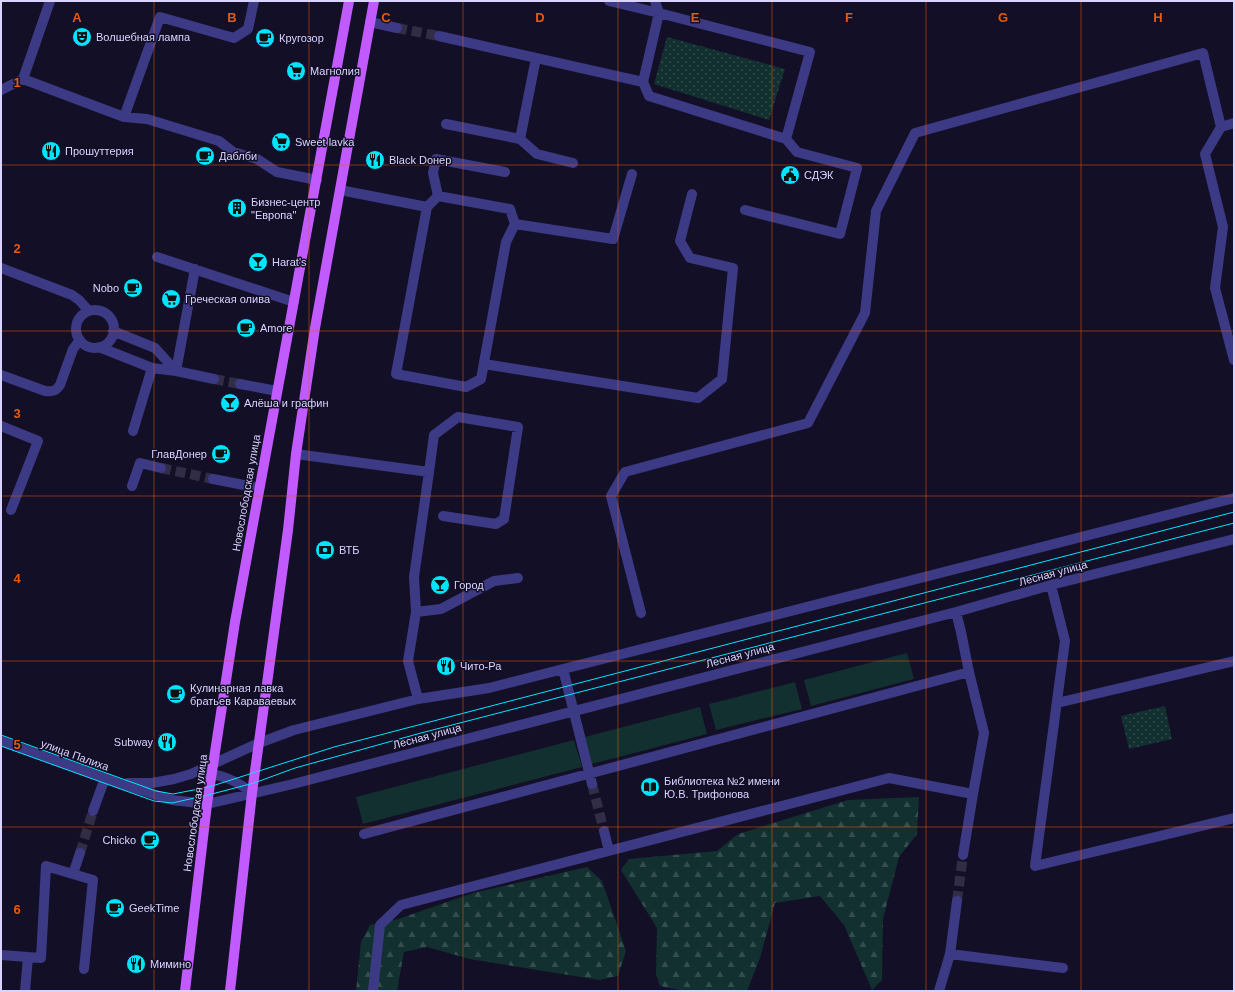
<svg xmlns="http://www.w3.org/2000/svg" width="1235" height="992" font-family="Arial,sans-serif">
	<defs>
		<pattern id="forest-firs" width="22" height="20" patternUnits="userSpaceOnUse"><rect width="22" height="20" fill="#12302f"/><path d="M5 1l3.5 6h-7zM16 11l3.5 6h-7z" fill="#344d4e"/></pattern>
		<pattern id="park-dots" width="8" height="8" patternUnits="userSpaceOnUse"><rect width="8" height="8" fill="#12302f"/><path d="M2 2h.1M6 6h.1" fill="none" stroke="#344d4e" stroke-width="1.8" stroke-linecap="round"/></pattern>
	</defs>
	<rect width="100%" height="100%" fill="#130f26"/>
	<path fill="#12302f" d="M907,653L914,679L811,706L804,680Z
		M795,682L802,709L716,730L709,704Z
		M700,707L707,734L592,764L585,737Z
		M574,740L582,767L363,824L356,797Z"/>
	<path fill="url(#forest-firs)" d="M919,797L917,834L899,857L883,919L882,980L872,990L844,925L820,896L775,903L760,958L747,991H685L660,986L656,974L657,928L621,870L629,859L717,851L738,834L848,800Z
		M587,867L602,881L626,951L618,976L599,980L470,959L427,947L404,952L397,991H356L361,942L370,925L398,919L473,893Z"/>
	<path fill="url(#park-dots)" d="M667,37L785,69L769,120L654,84Z
		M1165,706L1172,739L1129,749L1121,716Z"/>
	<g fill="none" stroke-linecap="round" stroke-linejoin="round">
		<path stroke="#312d47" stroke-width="10" stroke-dasharray="10 5" stroke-linecap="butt" d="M397,28L439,36
			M214,379L240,384
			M161,468L213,479
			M592,784L604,831
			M80,853L93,811
			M957,901L963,855"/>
		<path stroke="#3d3a85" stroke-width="10" d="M50,1L23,79L124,117L147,119L219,141L233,152L257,159L277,172L317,180
			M609,1L659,13L643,82L649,96L786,139L797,152L857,168L840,234L745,210
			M655,1L659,13L810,52L786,139
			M370,22L397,28
			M439,36L643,82
			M1,90L23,79
			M124,117L160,17L234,38L248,29L254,1
			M1234,123L1221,127L1205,154L1223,227L1215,288L1234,360
			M446,124L520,139L536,58
			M520,139L537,154L573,163
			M340,190L427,207L396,374L466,387L481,379L506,242L515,224
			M438,196L433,173L436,159L505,172
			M427,207L438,196L510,209L515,224L613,239L632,174
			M157,257L294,302
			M1,268L72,295L79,300L89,311
			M76 329a19 19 0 1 1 38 0a19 19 0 1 1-38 0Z
			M113,331L155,348L176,371
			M99,347L152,368
			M484,364L698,398L722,379L733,268L690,258L680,241L692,194
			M176,371L195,269
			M1,375L45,391C52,392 56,391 60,385L73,349L80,340
			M240,384L277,391
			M1,426L38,441L11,510
			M133,431L152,368L176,371L214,379
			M296,454L429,472L414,577L416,612L408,661L418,699
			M429,472L434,435L458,417L518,427L504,519L496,524L443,516
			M213,479L259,488
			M132,486L140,463L161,468
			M1051,585L1065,641L1035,866L1234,818
			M416,612L441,609L494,581L518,578
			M641,613L611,496L625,472L808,423L865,313L876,211L915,133L1203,53L1221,127
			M563,669L592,784
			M1057,703L1234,661
			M1,741L118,783L172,800L207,804L293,784L956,612L1051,585L1234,539
			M203,774C220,773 239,782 252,793
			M128,783H152L174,779L191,774L259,743L294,730L418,699L489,688L1234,498
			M93,811L105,778
			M604,831L609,851
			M364,834L969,672
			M963,855L973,794
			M73,874L80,853
			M950,954L1063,968
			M1,955L41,958L46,866L93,880L84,969
			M25,991L28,957
			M373,991L380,925L401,905L889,778L973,794L984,733L969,672L961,632L956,612
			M939,991L950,954L957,901"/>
		<path stroke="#c25bff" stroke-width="10" d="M185,991L207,804L235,622L349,1
			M230,991L252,793L288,530L296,454L315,328L374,1"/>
		<path stroke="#00e5ff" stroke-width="1" d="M1,735L156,791L173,794L209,787L334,747L1234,512
			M1,746L154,801L172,803L208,795L254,783L295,768L421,733L1234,523"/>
	</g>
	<path fill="none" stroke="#e8590c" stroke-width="1" stroke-opacity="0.55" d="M154,1V991M309,1V991M463,1V991M618,1V991M772,1V991M926,1V991M1081,1V991M1,165H1234M1,331H1234M1,496H1234M1,661H1234M1,827H1234"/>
	<defs>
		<g id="theatre-disc" transform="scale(1)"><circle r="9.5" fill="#00e5ff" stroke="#130f26"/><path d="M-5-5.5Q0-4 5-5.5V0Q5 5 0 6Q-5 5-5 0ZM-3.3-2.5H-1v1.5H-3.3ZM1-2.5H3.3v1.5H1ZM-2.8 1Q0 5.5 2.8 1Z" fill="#111"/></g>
		<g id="cafe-disc" transform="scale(1)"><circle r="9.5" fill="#00e5ff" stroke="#130f26"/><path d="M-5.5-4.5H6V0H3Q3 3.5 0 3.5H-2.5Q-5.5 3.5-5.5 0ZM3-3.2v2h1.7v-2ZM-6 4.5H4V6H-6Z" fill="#111"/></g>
		<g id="supermarket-disc" transform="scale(1)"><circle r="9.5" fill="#00e5ff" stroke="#130f26"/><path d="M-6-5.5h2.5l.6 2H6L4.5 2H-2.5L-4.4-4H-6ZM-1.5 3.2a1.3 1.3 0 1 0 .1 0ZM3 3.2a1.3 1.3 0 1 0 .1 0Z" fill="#111"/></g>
		<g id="restaurant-disc" transform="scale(1)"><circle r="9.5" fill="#00e5ff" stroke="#130f26"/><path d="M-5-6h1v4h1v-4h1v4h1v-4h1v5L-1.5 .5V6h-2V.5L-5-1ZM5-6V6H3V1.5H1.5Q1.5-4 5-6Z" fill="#111"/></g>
		<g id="civic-disc" transform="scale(1)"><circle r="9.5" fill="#00e5ff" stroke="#130f26"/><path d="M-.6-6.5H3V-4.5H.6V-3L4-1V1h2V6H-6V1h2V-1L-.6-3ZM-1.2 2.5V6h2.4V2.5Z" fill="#111"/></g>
		<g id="building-disc" transform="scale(1)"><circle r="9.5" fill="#00e5ff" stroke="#130f26"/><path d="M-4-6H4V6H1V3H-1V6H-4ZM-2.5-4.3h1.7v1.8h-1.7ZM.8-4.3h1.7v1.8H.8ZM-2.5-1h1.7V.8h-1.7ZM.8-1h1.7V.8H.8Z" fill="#111"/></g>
		<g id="bar-disc" transform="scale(1)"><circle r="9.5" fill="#00e5ff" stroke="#130f26"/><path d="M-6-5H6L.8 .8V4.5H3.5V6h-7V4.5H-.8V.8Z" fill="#111"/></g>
		<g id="bank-disc" transform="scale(1)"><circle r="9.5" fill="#00e5ff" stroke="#130f26"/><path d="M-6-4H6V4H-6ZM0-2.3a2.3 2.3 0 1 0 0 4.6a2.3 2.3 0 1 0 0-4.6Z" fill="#111"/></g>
		<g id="library-disc" transform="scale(1)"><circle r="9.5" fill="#00e5ff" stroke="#130f26"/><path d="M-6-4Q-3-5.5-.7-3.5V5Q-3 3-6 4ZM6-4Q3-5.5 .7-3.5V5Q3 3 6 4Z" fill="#111"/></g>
	</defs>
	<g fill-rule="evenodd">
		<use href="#theatre-disc" x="82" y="37"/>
		<use href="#cafe-disc" x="265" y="38"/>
		<use href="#supermarket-disc" x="296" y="71"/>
		<use href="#supermarket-disc" x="281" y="142"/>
		<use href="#restaurant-disc" x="51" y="151"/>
		<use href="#cafe-disc" x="205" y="156"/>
		<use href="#restaurant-disc" x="375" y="160"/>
		<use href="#civic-disc" x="790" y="175"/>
		<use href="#building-disc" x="237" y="208"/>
		<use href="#bar-disc" x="258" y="262"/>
		<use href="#cafe-disc" x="133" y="288"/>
		<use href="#supermarket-disc" x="171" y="299"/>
		<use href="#cafe-disc" x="246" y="328"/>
		<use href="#bar-disc" x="230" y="403"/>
		<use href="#cafe-disc" x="221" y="454"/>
		<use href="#bank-disc" x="325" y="550"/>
		<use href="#bar-disc" x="440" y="585"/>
		<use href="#restaurant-disc" x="446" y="666"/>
		<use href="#cafe-disc" x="176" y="694"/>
		<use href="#restaurant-disc" x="167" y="742"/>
		<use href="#library-disc" x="650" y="787"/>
		<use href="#cafe-disc" x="150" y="840"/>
		<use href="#cafe-disc" x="115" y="908"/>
		<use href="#restaurant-disc" x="136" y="964"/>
	</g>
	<g text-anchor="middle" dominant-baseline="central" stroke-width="3" stroke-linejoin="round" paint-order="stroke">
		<g font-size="11" fill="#d9d4ff" stroke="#130f26" text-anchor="start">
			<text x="96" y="37">Волшебная лампа</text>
			<text x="279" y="38">Кругозор</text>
			<text x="310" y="71">Магнолия</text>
			<text x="295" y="142">Sweet lavka</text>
			<text x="65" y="151">Прошуттерия</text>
			<text x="219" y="156">Даблби</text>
			<text x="389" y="160">Black Dонер</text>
			<text x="804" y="175">СДЭК</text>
			<text x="251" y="202">Бизнес-центр<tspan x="251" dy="13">"Европа"</tspan></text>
			<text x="272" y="262">Harat's</text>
			<text x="119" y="288" text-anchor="end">Nobo</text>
			<text x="185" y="299">Греческая олива</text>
			<text x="260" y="328">Amore</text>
			<text x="244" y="403">Алёша и графин</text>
			<text x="207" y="454" text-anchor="end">ГлавДонер</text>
			<text x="339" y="550">ВТБ</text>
			<text x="454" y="585">Город</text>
			<text x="460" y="666">Чито-Ра</text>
			<text x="190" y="688">Кулинарная лавка<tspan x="190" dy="13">братьев Караваевых</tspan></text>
			<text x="153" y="742" text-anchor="end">Subway</text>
			<text x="664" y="781">Библиотека №2 имени<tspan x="664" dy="13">Ю.В. Трифонова</tspan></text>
			<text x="136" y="840" text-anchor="end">Chicko</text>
			<text x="129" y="908">GeekTime</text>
			<text x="150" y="964">Мимино</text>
		</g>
		<g font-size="11" fill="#d9d4ff" stroke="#130f26">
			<text transform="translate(246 493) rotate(-80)">Новослободская улица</text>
			<text transform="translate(1053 573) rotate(-15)">Лесная улица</text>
			<text transform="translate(740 655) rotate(-15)">Лесная улица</text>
			<text transform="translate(427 736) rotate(-15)">Лесная улица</text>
			<text transform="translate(75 755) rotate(20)">улица Палиха</text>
			<text transform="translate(195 813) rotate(-82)">Новослободская улица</text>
		</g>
	</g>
	<g font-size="13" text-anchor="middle" font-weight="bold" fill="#e8590c" stroke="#130f26" stroke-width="3" stroke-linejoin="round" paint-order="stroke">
		<text x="77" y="22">A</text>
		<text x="232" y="22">B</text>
		<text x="386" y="22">C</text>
		<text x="540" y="22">D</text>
		<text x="695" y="22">E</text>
		<text x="849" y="22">F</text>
		<text x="1003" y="22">G</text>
		<text x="1158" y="22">H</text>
		<text x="17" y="87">1</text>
		<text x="17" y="253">2</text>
		<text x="17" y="418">3</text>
		<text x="17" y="583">4</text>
		<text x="17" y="749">5</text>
		<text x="17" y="914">6</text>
	</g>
	<rect width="1235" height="992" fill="none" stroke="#d9d4ff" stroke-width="4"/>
</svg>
